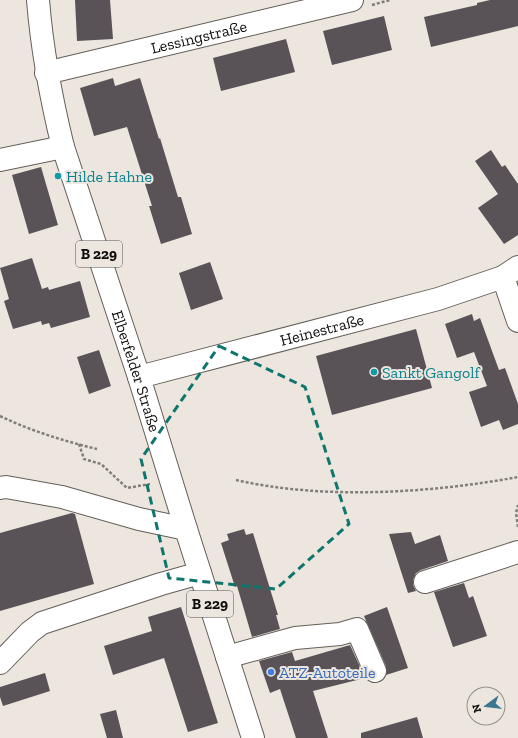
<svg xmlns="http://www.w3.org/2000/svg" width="518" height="738" font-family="'Zilla Slab',serif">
	<rect width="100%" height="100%" fill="#ece6df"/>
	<path fill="#595358" d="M75,0H110L113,39L77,41Z
		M490,0H518V26L431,47L424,17L477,5V3Z
		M384,16L392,50L332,65L323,31Z
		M286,39L295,72L221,91L213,58Z
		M113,78L115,86L140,78L159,139L160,138L178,197H181L192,234L161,244L149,206H152L127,127L94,136L80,88Z
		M491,150L502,167L505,165L518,184V235L504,244L478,208L498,194L475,161Z
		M41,167L58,225L29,234L12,175Z
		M32,258L42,289L48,287L49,290L80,281L90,317L51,328L49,323L42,325L41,321L13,329L4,301L9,299L0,268Z
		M210,262L223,299L191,310L179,273Z
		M472,314L474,321L480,318L499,370L505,368L518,404V424L503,430L499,420L481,427L469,392L487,386L474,352L457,358L445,324Z
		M416,329L432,388L332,415L316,356Z
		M99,350L111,386L89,394L77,357Z
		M72,513L75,514L94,584L0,611V533Z
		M244,529L246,535L253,533L278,615H276L280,629L252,637L240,596L237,586L235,587L221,543L229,540L227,534Z
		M411,532L415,544L440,535L448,561L421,570L416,573L413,580V585L416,591L408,593L389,534Z
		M464,583L469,598L473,596L487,636L453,647L434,592Z
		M181,607L218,723L188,732L164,658L113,675L104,646L152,631L148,617Z
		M387,607L408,668L386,675V666L364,616Z
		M350,645L365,678L313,691L328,738H296L280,689L270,693L259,661L292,652L295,661Z
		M45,673L50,691L3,706L0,697V687Z
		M116,710L123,738H107L100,714Z
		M417,717L423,738H361V733Z"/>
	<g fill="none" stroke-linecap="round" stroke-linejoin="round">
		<g stroke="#645e59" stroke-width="24">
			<g id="minor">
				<path id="s1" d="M46,73L352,0"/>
				<path d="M0,160L63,147"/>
				<path d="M503,277L518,321"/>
				<path id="s2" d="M139,377L438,299L503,277L518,267"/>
				<path d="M0,488L6,487L62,497L139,519L186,529"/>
				<path d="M425,582L518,552"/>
				<path d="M227,657L295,638L340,634L357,629L375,671"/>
				<path d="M0,663L30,632L42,623L161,584L200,573"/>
			</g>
		</g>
		<g stroke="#645e59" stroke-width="24">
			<g id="major">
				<path id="s3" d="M38,0C42,50 51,98 63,147L139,377L186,529L253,738"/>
			</g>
		</g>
		<path stroke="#827e79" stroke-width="2.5" stroke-dasharray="3 2" stroke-linecap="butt" d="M372,5L390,0
			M0,416C31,431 64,441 97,449
			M79,444L84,459L101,464L127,488L150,484
			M236,480C323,500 431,493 518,477
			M518,527L516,513L518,505"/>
		<use href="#minor" stroke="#fff" stroke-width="22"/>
		<use href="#major" stroke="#fff" stroke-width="22"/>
	</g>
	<path fill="none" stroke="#0f766e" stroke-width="3" stroke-dasharray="8 5" stroke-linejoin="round" d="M219,346L305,387L349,524L276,589L169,578L141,459Z"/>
	<g fill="#0f9aa8" stroke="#ece6df" stroke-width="1.5">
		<circle cx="58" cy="176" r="4"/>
		<circle cx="374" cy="372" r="4"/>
	</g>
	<circle fill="#3f7fe0" stroke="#ece6df" stroke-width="1.5" cx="271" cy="672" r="4"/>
	<g text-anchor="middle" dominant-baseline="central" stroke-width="4" stroke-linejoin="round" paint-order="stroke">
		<g fill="#ece6df" stroke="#514e4b" stroke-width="1">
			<rect x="76" y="241" width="46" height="26" rx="3"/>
			<rect x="187" y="591" width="46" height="26" rx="3"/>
		</g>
		<g font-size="15" font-weight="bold" fill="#0f0d0b">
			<text x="99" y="254">B 229</text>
			<text x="210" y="604">B 229</text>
		</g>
		<g font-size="16" fill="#0f0d0b" stroke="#ece6df">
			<text stroke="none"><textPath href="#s1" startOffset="157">Lessingstraße</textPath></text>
			<text stroke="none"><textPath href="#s2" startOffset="189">Heinestraße</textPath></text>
			<text stroke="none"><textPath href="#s3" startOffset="385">Elberfelder Straße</textPath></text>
		</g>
		<g font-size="16" fill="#0d838f" stroke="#ece6df" text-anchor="start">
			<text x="66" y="176">Hilde Hahne</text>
			<text x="382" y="372">Sankt Gangolf</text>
		</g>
		<g font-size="16" fill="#366cbe" stroke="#ece6df" text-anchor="start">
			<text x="279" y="672">ATZ-Autoteile</text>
		</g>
	</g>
	<g transform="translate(486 706) rotate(255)"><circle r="19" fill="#ece6df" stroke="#948f8a"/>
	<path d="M0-3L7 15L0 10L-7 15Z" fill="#3c788f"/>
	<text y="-6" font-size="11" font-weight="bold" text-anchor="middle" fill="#0f0d0b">N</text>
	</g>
</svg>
